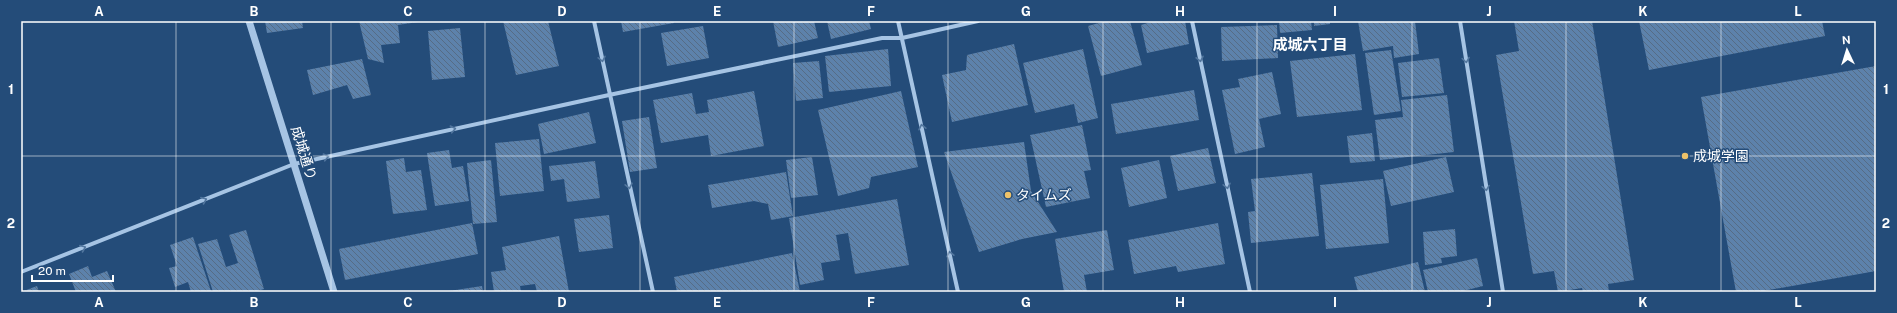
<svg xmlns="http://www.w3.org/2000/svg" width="1897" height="313" font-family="'Public Sans','Noto Sans JP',sans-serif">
	<defs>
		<pattern id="building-back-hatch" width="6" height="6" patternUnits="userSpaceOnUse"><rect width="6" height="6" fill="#5d82ab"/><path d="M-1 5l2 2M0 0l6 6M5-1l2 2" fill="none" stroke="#566c85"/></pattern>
	</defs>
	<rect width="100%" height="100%" fill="#244c79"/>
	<path fill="url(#building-back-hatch)" d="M265,21H302L303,28L267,33Z
		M359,21H417L418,22L398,25L400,43L381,45L384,63L368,59Z
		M503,21H548L559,66L516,75Z
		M621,21H673L674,23L623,32Z
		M773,21H814L818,38L778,47Z
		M827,21H869L871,29L831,39Z
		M1106,21H1130L1142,65L1101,76L1088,26Z
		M1154,21H1185L1189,44L1147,53L1141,25Z
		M1279,21H1311L1312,30L1280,33Z
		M1314,21H1330V24L1314,26Z
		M1358,21H1415L1419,54L1394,58L1393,46L1363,51Z
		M1514,21H1592L1634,280L1608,284L1609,292H1583L1582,288L1558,292L1554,271L1533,274L1496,55L1519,51Z
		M1639,21H1822L1825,36L1649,70Z
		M1277,25L1278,58L1222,61L1221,27Z
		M703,26L709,58L667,66L661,33Z
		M460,28L465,77L432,80L428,31Z
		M1014,44L1028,105L952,122L942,75L966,70L967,55Z
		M888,49L891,86L829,92L825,56Z
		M1083,49L1098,118L1078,123L1074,104L1035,113L1023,63Z
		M1391,50L1401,111L1374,115L1365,53Z
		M1355,54L1362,110L1297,117L1290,61Z
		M1439,58L1444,93L1402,97L1398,63Z
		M362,59L371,95L353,99L347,85L313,95L307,70Z
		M819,61L823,98L796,101L793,63Z
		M1876,66V271L1758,292H1736L1701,97Z
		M1272,72L1281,114L1259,119L1265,147L1235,154L1222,90L1240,87L1238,79Z
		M1194,90L1199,120L1116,134L1111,104Z
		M754,91L764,146L711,156L708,135L661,143L653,100L692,93L696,114L709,112L707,100Z
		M901,91L918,167L871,177L869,188L838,196L818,110Z
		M1447,95L1454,152L1380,160L1375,120L1403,117L1401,100Z
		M589,112L596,143L544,154L538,124Z
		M649,117L657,168L630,172L622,121Z
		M1082,125L1091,170L1084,171L1090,198L1046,207L1030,135Z
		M1372,133L1375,161L1350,163L1347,136Z
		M539,139L544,191L500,196L495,143Z
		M1024,142L1031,191L1057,232L1022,239L979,252L944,152Z
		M1208,148L1216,183L1178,191L1170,156Z
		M449,150L452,168L463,166L469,201L435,206L427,153Z
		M812,157L818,195L791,198L786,160Z
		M1446,157L1454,192L1391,206L1383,171Z
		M404,158L406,172L421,170L427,210L393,214L386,161Z
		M491,160L497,222L473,224L467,163Z
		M1159,160L1167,198L1129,207L1121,168Z
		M595,161L600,198L567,202L564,179L551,181L549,166Z
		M786,172L793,216L771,220L768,204L754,201L712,208L708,185Z
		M1312,173L1319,236L1251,243L1248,212L1255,211L1251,179Z
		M1383,179L1389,243L1326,249L1320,185Z
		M897,199L909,265L855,274L848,233L836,235L840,260L821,263L824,280L800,285L789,218Z
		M609,215L613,248L579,252L574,219Z
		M472,223L478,254L345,280L339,249Z
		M1218,223L1225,264L1178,272L1176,266L1134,274L1128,240Z
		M1455,229L1457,256L1441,258L1442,263L1425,265L1423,232Z
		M246,230L264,289L254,292H213L198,244L217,239L226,267L238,263L229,235Z
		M1107,230L1114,270L1084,275L1087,292H1064L1055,239Z
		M559,236L569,292H537L535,284L520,286L521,292H494L491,272L506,270L502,247Z
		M193,237L211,291L210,292H191L188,282L175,287L169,268L177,266L170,245Z
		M792,253L800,292H677L674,277Z
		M1477,258L1483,286L1459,292H1428L1423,270Z
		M1418,262L1425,292H1358L1354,277Z
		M88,266L92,277L107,271L116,292H76L69,274Z
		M37,286L39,292H21Z
		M482,286L483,292H449V291Z"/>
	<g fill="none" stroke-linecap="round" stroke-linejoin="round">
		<path stroke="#a6c4e4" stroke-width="4" d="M594,21L653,292
			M898,21L958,292
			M1192,21L1250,292
			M1460,21L1503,292
			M21,272L294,164L609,95L882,38H902L978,21"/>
		<path stroke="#a6c4e4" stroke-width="7" d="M249,21L334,292"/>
	</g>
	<defs><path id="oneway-chevron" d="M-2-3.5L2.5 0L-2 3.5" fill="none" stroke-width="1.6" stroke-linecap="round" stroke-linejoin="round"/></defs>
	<g stroke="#52769e">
		<use href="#oneway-chevron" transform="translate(602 59) rotate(78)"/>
		<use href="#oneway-chevron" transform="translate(1200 59) rotate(78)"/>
		<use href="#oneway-chevron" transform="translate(1466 60) rotate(81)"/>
		<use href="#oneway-chevron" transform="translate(922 127) rotate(-102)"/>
		<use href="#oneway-chevron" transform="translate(453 129) rotate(-12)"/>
		<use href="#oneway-chevron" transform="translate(326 157) rotate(-12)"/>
		<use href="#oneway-chevron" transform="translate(629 186) rotate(78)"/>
		<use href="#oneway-chevron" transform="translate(1227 186) rotate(78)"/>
		<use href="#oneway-chevron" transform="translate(1486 188) rotate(81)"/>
		<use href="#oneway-chevron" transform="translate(204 200) rotate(-22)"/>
		<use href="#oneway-chevron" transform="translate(83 248) rotate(-22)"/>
		<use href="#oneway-chevron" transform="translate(950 254) rotate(-102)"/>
	</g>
	<path fill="none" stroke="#fff" stroke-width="1" stroke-opacity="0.55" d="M176,21V292M331,21V292M485,21V292M640,21V292M794,21V292M948,21V292M1103,21V292M1257,21V292M1412,21V292M1566,21V292M1721,21V292M21,156H1876"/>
	<g fill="#eec269" stroke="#244c79" stroke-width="1.5">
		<circle cx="1685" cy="156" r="4"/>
		<circle cx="1008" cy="195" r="4"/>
	</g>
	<g text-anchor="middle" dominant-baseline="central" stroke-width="3" stroke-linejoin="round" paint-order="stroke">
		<g font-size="14" fill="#fff" stroke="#244c79">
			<text transform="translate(304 153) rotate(73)">成城通り</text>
		</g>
		<g font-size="14" fill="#fff" stroke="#244c79" text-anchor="start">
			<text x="1693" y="156">成城学園</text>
			<text x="1016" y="195">タイムズ</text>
		</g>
		<g font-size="15" font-weight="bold" fill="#fff" stroke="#244c79">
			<text x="1310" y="44">成城六丁目</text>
		</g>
	</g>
	<rect width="1897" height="313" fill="none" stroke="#244c79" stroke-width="44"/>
	<g transform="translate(1847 50) rotate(356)" stroke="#244c79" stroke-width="3" paint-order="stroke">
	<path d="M0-3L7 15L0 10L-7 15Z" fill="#ffffff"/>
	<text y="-6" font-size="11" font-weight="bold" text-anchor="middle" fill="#ffffff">N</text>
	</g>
	<path d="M32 275v6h81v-6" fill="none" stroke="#ffffff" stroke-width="2"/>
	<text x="38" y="275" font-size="12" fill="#ffffff" stroke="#244c79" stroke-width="3" paint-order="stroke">20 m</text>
	<rect x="22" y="22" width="1853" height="269" fill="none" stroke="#fff" stroke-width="1.5"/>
	<g font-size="13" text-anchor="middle" font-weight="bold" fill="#fff">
		<text x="99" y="16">A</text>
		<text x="254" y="16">B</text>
		<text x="408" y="16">C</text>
		<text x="562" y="16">D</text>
		<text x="717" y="16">E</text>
		<text x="871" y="16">F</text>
		<text x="1026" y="16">G</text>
		<text x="1180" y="16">H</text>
		<text x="1335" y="16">I</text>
		<text x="1489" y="16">J</text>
		<text x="1643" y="16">K</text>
		<text x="1798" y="16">L</text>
		<text x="11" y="94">1</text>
		<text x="1886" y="94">1</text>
		<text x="11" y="228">2</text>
		<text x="1886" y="228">2</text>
		<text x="99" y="307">A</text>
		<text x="254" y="307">B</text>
		<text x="408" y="307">C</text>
		<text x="562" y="307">D</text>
		<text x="717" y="307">E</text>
		<text x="871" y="307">F</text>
		<text x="1026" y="307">G</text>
		<text x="1180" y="307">H</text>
		<text x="1335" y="307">I</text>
		<text x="1489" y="307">J</text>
		<text x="1643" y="307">K</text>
		<text x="1798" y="307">L</text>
	</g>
</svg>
